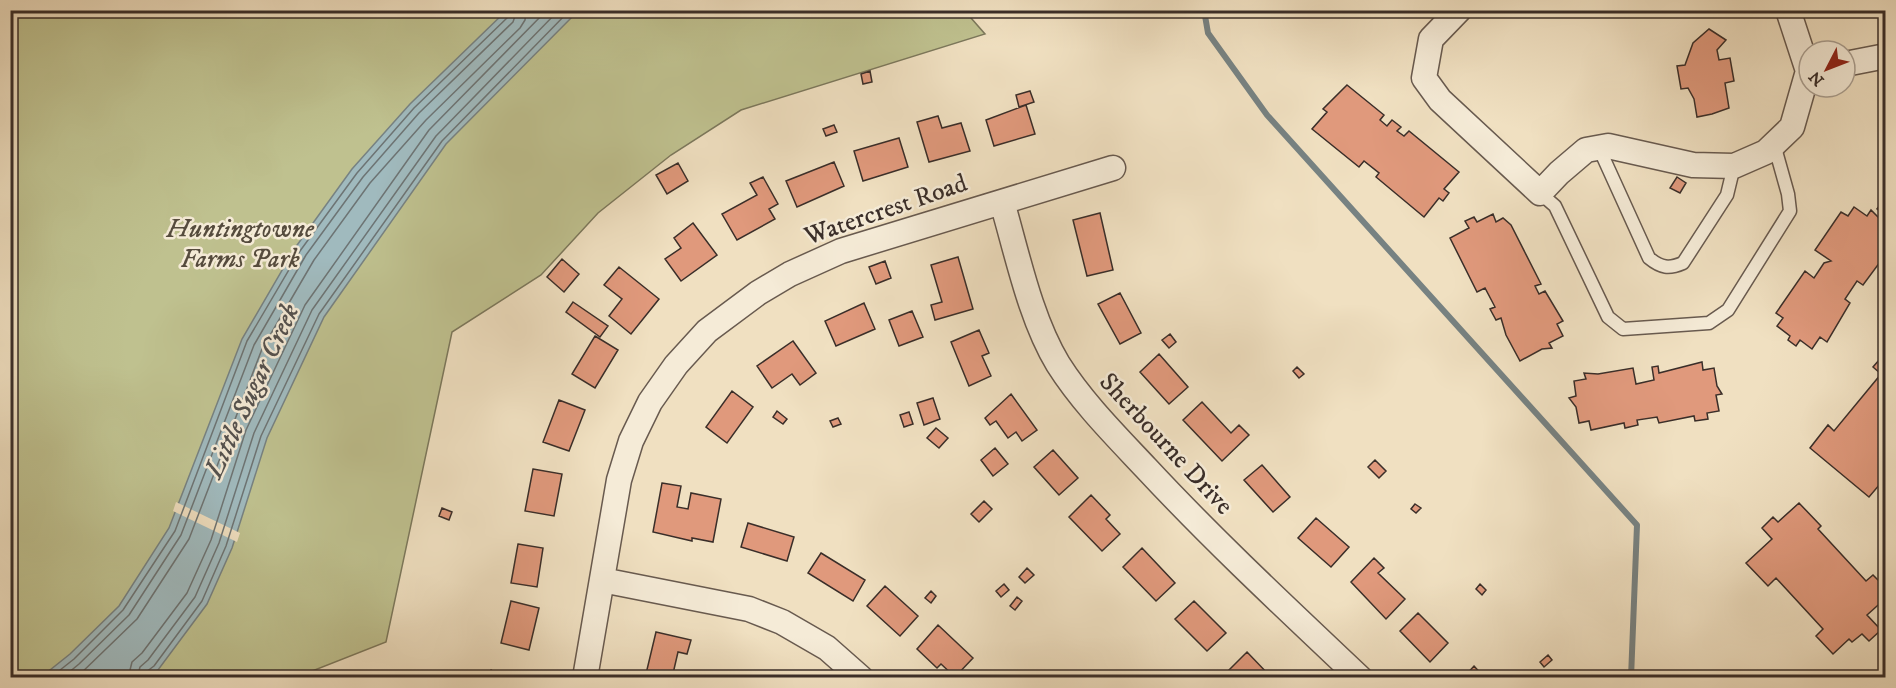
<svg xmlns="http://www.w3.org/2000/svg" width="1896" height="688" font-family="'IM FELL DW Pica',serif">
	<rect width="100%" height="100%" fill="#f0e0c1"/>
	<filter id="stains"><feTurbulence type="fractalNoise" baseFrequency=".00333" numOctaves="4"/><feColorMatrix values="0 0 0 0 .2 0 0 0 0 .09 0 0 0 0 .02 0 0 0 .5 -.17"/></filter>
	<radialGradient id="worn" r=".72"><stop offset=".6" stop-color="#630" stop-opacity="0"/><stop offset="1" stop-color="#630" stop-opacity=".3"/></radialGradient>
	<path fill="#bfc18f" stroke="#7c785c" stroke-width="1.5" d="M964,10L985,34L741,110L671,155L598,213L541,275L452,332L386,642L297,677L11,678L10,31L20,11Z"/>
	<path fill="#a0babe" stroke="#778282" stroke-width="1.5" d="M506,11H578L446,144L324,317L267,438L232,548L207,604L158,670L147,677L40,678L70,654L119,606L169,528L242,339L295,248L352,169L410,104Z"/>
	<path fill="#f0e0c1" d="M176,502L240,533L237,542L173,511Z"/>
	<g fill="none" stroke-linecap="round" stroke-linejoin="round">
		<path stroke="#6d7474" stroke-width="1.5" d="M50,678L74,659L123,610L175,531L247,341L300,251L357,173L414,108L508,17L510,10
			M62,678L79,664L129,615L181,535L254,345L306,255L363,177L419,113L513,22L517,10
			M76,678L137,619L189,539L262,349L314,260L370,183L426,120L520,28L525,20L526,10
			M128,678L132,662L142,653L187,593L211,540L246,430L305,305L429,130L547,10
			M137,678L140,667L148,660L195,597L219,543L254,433L312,310L436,136L559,10
			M145,678L146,672L154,666L202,601L226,546L261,436L319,314L442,141L570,10"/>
		<path stroke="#778282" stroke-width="6" d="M1204,10L1208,33L1267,115L1637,525L1631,678"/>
	</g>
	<path fill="#e0997c" stroke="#3a2e29" stroke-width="1.5" d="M1709,29L1726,40L1717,50L1719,60L1730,58L1734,81L1725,83L1729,108L1712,114L1697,117L1694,99L1688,88L1681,89L1677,66L1685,65L1693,43Z
		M870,71L872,82L863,84L861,74Z
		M1347,85L1384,115L1380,120L1387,126L1392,120L1401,127L1397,131L1404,136L1409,131L1459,172L1444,189L1449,193L1443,201L1439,198L1424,217L1376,177L1379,173L1364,161L1359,167L1312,129L1327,112L1323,109Z
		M1030,91L1034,102L1019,107L1016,95Z
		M1026,105L1035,134L994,146L986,120Z
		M938,116L942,128L961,123L970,151L929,162L917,122Z
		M834,125L837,132L826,136L823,129Z
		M899,138L908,167L863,181L854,151Z
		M834,162L844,186L797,207L786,181Z
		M678,163L688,181L667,194L656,175Z
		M763,177L778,204L769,209L775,219L737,240L722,214L757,195L750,183Z
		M1677,177L1686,183L1680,193L1670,188Z
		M1886,197V254L1863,285L1857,281L1845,299L1850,303L1827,342L1820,337L1812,349L1800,340L1796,346L1788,340L1790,336L1777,326L1783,318L1776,313L1805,271L1814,278L1824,263L1831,261L1815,250L1841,212L1848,216L1854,207L1867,216L1871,210L1880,219L1883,214L1877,209Z
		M1100,213L1113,270L1087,276L1073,220Z
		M1493,214L1496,222L1503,218L1511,225L1541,284L1535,286L1539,294L1545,291L1563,321L1557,324L1563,336L1549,343L1552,348L1542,349L1520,361L1506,335L1501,318L1496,320L1490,309L1495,307L1485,288L1477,292L1450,238L1469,228L1465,221L1474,217L1477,222Z
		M693,223L717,255L681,281L665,259L681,248L674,238Z
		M958,257L973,309L935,320L931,305L942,302L931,265Z
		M562,259L579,274L564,292L547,277Z
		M885,261L891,278L876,284L869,267Z
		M619,267L659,299L631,334L609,316L622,299L604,285Z
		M1120,293L1141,333L1120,344L1098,304Z
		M573,302L608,326L600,337L566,312Z
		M864,303L875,329L836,346L825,321Z
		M912,311L923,337L899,346L889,320Z
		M979,330L989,353L982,356L991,376L969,386L951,342Z
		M1170,334L1176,342L1169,348L1162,340Z
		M595,336L618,350L595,388L572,374Z
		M793,341L816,373L800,385L792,374L772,388L757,366Z
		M1886,352V460L1883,463L1886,465V477L1869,497L1810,448L1828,425L1834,431L1881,374L1873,367Z
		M1159,354L1188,387L1169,404L1140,372Z
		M1702,362L1703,370L1714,368L1717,386L1722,394L1716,395L1719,411L1707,413L1708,419L1695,421L1694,416L1659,423L1657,417L1637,420L1638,425L1625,428L1624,423L1591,430L1589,421L1579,423L1576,407L1569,398L1576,396L1574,381L1586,379L1584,373L1598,374L1633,368L1636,384L1654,380L1652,367L1658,366L1659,373Z
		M1297,367L1304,374L1299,378L1293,371Z
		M732,391L753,407L727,443L706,427Z
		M1011,394L1037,430L1022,441L1016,432L1008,438L996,421L990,425L985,418Z
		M933,398L940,419L924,425L917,403Z
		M559,400L585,410L569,451L543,442Z
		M1202,402L1231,433L1239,425L1249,435L1222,461L1183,420Z
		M777,411L787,419L783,424L773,417Z
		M909,412L913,424L904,427L900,415Z
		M838,418L841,424L833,427L830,421Z
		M936,428L948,438L939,448L927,438Z
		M995,448L1008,464L993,476L981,460Z
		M1053,450L1078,478L1059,495L1034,467Z
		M1375,460L1386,471L1379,478L1368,467Z
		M1262,465L1290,497L1273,512L1244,480Z
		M533,469L562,474L554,516L525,511Z
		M662,483L681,486L677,507L688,509L691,493L721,499L713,542L692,538V541L653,532Z
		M1091,495L1110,515L1106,519L1120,534L1102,551L1069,517Z
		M984,501L992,509L979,522L971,514Z
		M1799,503L1821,526L1818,529L1866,581L1873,575L1886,588V598L1867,615L1881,630L1869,641L1862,634L1852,642L1849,639L1833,654L1816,636L1823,629L1776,578L1768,586L1746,563L1772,539L1762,528L1773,517L1778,522Z
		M1415,504L1421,508L1416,513L1411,509Z
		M442,508L452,512L449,520L439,516Z
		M1316,518L1349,547L1331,567L1298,538Z
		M748,523L794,537L787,561L741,547Z
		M518,544L543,548L537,587L511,583Z
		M1142,548L1175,583L1156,601L1123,567Z
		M821,553L865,580L853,601L808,573Z
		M1374,558L1384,568L1378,573L1405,599L1386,619L1351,582Z
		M1027,568L1034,575L1025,583L1019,577Z
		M1004,584L1009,590L1001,597L996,591Z
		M1480,584L1486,590L1482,595L1476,589Z
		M885,586L918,616L900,636L867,606Z
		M931,591L936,596L931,603L925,598Z
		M1017,597L1022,601L1015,610L1010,606Z
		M511,601L539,608L529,650L501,643Z
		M1194,601L1226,633L1207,651L1175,619Z
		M1418,613L1448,643L1430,662L1400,631Z
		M938,625L973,658L955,677L941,664L937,668L917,649Z
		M656,632L691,640L687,654L678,652L672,678H645Z
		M1247,652L1272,678H1221Z
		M1548,655L1552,660L1544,667L1540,662Z
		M1474,666L1485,678H1463Z
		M491,670L504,678H487Z"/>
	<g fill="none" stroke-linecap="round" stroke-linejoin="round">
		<g stroke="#685a4f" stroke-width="15">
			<path id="service" d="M1599,148L1649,258C1661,268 1669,269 1683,263L1727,195L1734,166
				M1540,193L1555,206L1608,317L1623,329L1709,323L1728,310L1790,211L1788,194L1774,144"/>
		</g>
		<g stroke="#685a4f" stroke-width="27">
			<path id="minor" d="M1459,10L1431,39L1424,78L1440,100L1540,193L1559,173L1586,150L1608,146L1693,165L1734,166L1766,152L1792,127L1808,71L1788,10
				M1845,64L1886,56
				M1002,202C1017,253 1030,318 1058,364C1082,402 1115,435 1146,468C1214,541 1287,609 1360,678
				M602,580L749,609L782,622L827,648L861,678
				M585,678L619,480L631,441L650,402L676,365L707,331L758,293L790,274L841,251L1113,168"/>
		</g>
		<use href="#service" stroke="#f5ebd7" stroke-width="12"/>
		<use href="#minor" stroke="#f5ebd7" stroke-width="24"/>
	</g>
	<g text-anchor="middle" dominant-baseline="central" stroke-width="5" stroke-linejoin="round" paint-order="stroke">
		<g font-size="26" fill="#3a2e29" stroke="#f5ebd7">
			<text transform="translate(886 210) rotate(-19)">Watercrest Road</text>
			<text transform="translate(1166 444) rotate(47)">Sherbourne Drive</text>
		</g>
		<g font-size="26" font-style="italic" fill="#554b3d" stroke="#f5ebd7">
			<text x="240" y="229">Huntingtowne<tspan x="240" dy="30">Farms Park</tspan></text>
		</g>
		<g font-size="27" font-style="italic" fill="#54514e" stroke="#f5ebd7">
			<text transform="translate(252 391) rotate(-65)">Little Sugar Creek</text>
		</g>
	</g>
	<rect width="1896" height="688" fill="none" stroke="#f0e0c1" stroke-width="36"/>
	<rect x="12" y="12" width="1872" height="664" fill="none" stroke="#3a2e29" stroke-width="3"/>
	<rect x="18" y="18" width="1860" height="652" fill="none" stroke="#3a2e29" stroke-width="1.5"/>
	<g transform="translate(1827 69) rotate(228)"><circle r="28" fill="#f5ebd7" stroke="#aa9f91" stroke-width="1.5"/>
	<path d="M0-4.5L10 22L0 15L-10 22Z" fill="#8f2418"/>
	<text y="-9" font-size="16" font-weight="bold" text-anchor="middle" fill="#3a2e29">N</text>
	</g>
	<rect width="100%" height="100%" filter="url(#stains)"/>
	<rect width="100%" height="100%" fill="url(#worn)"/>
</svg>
